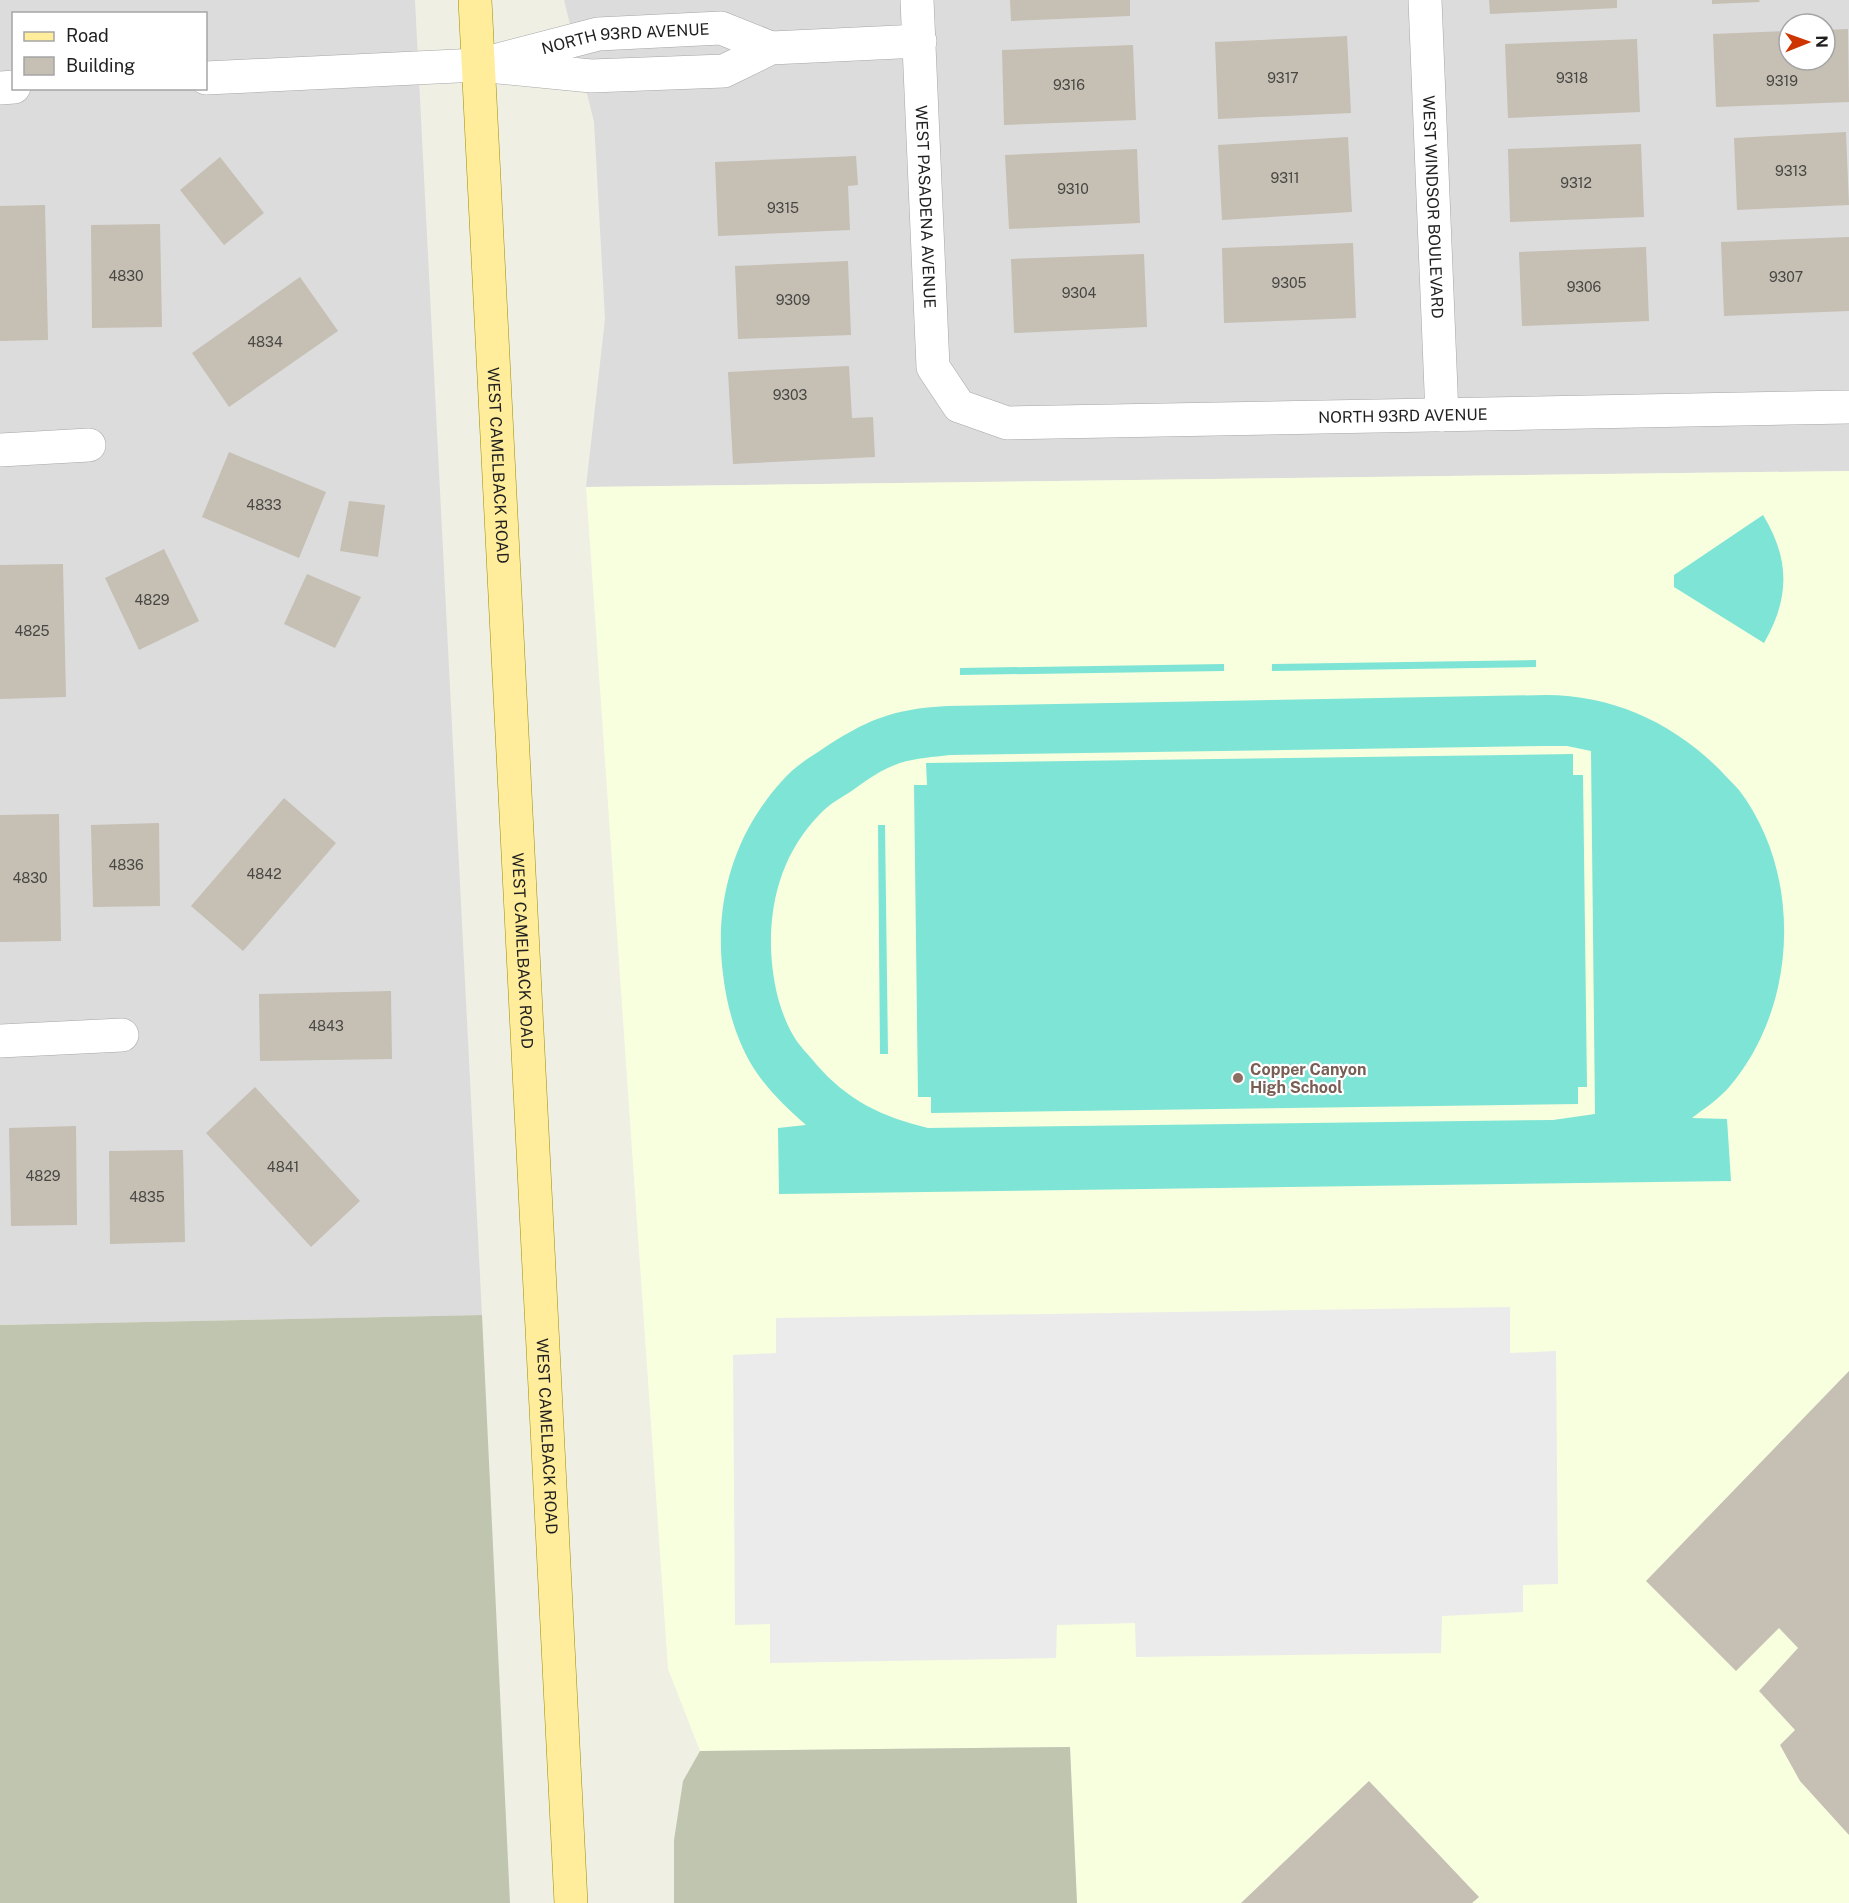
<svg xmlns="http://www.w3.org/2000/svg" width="1849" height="1903" font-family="'Public Sans',sans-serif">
	<rect width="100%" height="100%" fill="#f0efe4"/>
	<path fill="#dddcdc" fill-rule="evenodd" d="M0,0H415L482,1315L0,1325ZM14,14H206V88H14Z
		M564,0H1849V471L586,487L605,319L594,122ZM1789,24H1825V60H1789Z"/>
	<path fill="#f7ffdf" d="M1849,471V1903H1077L1070,1747L700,1751L668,1669L586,487Z"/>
	<path fill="#c0c5af" d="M482,1315L510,1903H0V1325Z
		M1070,1747L1077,1903H674V1840L683,1781L700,1751Z"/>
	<path fill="#7ee4d6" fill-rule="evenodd" d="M1763,515C1790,559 1790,598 1764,643L1674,587V575Z
		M1536,660V667L1272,671V664Z
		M1224,664V671L960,675V668Z
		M1546,695C1613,695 1673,723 1720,770C1726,777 1733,783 1739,790C1803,874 1798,1006 1730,1086C1719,1099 1705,1108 1692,1118L1727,1119L1731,1181L779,1194L778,1128L806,1125C789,1110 772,1094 759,1076C738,1047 727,1009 723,974C714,903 733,835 782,781C793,768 807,759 821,750C866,720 892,709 947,706ZM1546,746H1567L1591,751L1595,1114L1553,1120L928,1128C882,1117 847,1100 816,1064C808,1054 799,1046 793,1035C778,1009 772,977 771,948C770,897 784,851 820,814C829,804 841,798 853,790C868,779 882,769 900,763C916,758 933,757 950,755Z
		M1573,754V775H1583L1587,1087H1578V1104L931,1113V1097H918L914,785H927L926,763Z
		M878,825H885L888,1054H880Z"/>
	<path fill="#ebebeb" d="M1510,1307V1353L1556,1351L1558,1584L1523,1585V1612L1442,1616L1441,1653L1136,1657L1135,1623L1057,1625L1056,1658L770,1663V1624L735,1625L733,1355L776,1353V1318Z"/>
	<path fill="#c5bfb4" d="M1010,0H1130V16L1011,21Z
		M1489,0H1617V8L1490,14Z
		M1712,0H1759L1760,2L1712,4Z
		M1848,29L1849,102L1716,107L1713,34L1789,31V60H1825V30Z
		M1347,36L1351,113L1218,119L1215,42Z
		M1637,39L1640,112L1508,118L1505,44Z
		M1133,45L1136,120L1004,125L1002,50Z
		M1846,132L1849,205L1737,210L1734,138Z
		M1348,137L1352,212L1222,220L1218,145Z
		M1641,144L1644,217L1510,222L1508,149Z
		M1137,149L1140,223L1009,229L1005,155Z
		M856,156L858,185L848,186L850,230L718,236L715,162Z
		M220,157L264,213L224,245L180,190Z
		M45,205L48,340L0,341V206Z
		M160,224L162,327L92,328L91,225Z
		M1849,237V311L1724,316L1721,242Z
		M1353,243L1356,318L1224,323L1222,248Z
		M1646,247L1649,321L1522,326L1519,252Z
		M1144,254L1147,327L1014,333L1011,259Z
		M848,261L851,335L738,339L735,266Z
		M300,277L338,331L229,407L192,353Z
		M849,366L852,418L873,417L875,457L733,464L728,372Z
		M229,452L326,492L299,558L202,517Z
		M349,501L385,505L378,557L340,551Z
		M164,549L199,621L139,650L105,578Z
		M63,564L66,697L0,699V565Z
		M307,574L361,597L335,648L284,624Z
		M284,798L336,843L243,951L191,906Z
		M59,814L61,941L0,942V815Z
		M159,823L160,906L93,907L91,825Z
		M391,991L392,1059L260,1061L259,994Z
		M255,1087L360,1201L311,1247L206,1133Z
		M76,1126L77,1225L11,1226L9,1128Z
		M183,1150L185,1242L110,1244L109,1151Z
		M1849,1371V1835L1800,1781L1780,1745L1795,1730L1759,1691L1798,1648L1779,1628L1736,1671L1646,1581Z
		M1369,1781L1479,1897L1472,1903H1241Z"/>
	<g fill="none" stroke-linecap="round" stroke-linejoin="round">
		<g stroke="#a6a6a6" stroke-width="34">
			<g id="minor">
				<path id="s1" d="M917,0L933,367L959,406L1007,423L1849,407"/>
				<path id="s2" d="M1425,0L1442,415"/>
				<path id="s3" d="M498,60L598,34L721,28L771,48"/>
				<path d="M206,78L478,65L591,76L724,71L771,48L920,41"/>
				<path d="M0,88L14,87"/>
				<path d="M0,450L89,445"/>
				<path d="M0,1041L122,1035"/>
			</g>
		</g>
		<g stroke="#9a8e00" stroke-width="34">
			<g id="primary">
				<path id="s4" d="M475,0L571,1903"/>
			</g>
		</g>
		<use href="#minor" stroke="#fff" stroke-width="33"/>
		<use href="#primary" stroke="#ffed9b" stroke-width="33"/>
	</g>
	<circle fill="#8d6e63" stroke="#fff" stroke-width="2" cx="1238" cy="1078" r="6"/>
	<g text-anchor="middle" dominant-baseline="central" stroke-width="4.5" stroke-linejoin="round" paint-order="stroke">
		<g font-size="14" fill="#484744">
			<text x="1283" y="78">9317</text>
			<text x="1572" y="78">9318</text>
			<text x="1782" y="81">9319</text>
			<text x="1069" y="85">9316</text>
			<text x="1791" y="171">9313</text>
			<text x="1285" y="178">9311</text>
			<text x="1576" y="183">9312</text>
			<text x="1073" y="189">9310</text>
			<text x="783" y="208">9315</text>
			<text x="126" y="276">4830</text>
			<text x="1786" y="277">9307</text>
			<text x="1289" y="283">9305</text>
			<text x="1584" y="287">9306</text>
			<text x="1079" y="293">9304</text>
			<text x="793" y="300">9309</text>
			<text x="265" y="342">4834</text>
			<text x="790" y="395">9303</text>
			<text x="264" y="505">4833</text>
			<text x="152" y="600">4829</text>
			<text x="32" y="631">4825</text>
			<text x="126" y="865">4836</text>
			<text x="264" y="874">4842</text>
			<text x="30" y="878">4830</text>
			<text x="326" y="1026">4843</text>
			<text x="283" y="1167">4841</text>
			<text x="43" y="1176">4829</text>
			<text x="147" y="1197">4835</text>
		</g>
		<g font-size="16" fill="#1f1f1f" stroke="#fff">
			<text stroke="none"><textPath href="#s3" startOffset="130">NORTH 93RD AVENUE</textPath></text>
			<text stroke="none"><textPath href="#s1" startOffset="207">WEST PASADENA AVENUE</textPath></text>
			<text stroke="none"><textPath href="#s2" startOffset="207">WEST WINDSOR BOULEVARD</textPath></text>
			<text stroke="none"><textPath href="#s1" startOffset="861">NORTH 93RD AVENUE</textPath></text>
			<text stroke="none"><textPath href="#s4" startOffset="466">WEST CAMELBACK ROAD</textPath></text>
			<text stroke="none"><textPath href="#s4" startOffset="952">WEST CAMELBACK ROAD</textPath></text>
			<text stroke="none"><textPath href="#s4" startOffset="1438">WEST CAMELBACK ROAD</textPath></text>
		</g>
		<g font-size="16" font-weight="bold" fill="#785e54" stroke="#fff" text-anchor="start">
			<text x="1250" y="1069">Copper Canyon<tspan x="1250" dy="18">High School</tspan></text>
		</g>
	</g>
	<rect x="12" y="12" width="195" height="78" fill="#ffffff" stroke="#a5a5a5" stroke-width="1.5"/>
	<rect x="24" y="32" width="30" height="9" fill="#ffed9b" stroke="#a5a5a5" stroke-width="1.5"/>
	<text x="66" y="42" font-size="18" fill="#1f1f1f">Road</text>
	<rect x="24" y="57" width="30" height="18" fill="#c5bfb4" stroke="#a5a5a5" stroke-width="1.5"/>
	<text x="66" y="72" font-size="18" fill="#1f1f1f">Building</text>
	<g transform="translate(1807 42) rotate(89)"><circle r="28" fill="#ffffff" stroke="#a5a5a5" stroke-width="1.5"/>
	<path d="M0-4.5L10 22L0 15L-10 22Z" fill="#ce3400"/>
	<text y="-9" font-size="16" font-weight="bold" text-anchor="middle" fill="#1f1f1f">N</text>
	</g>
</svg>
